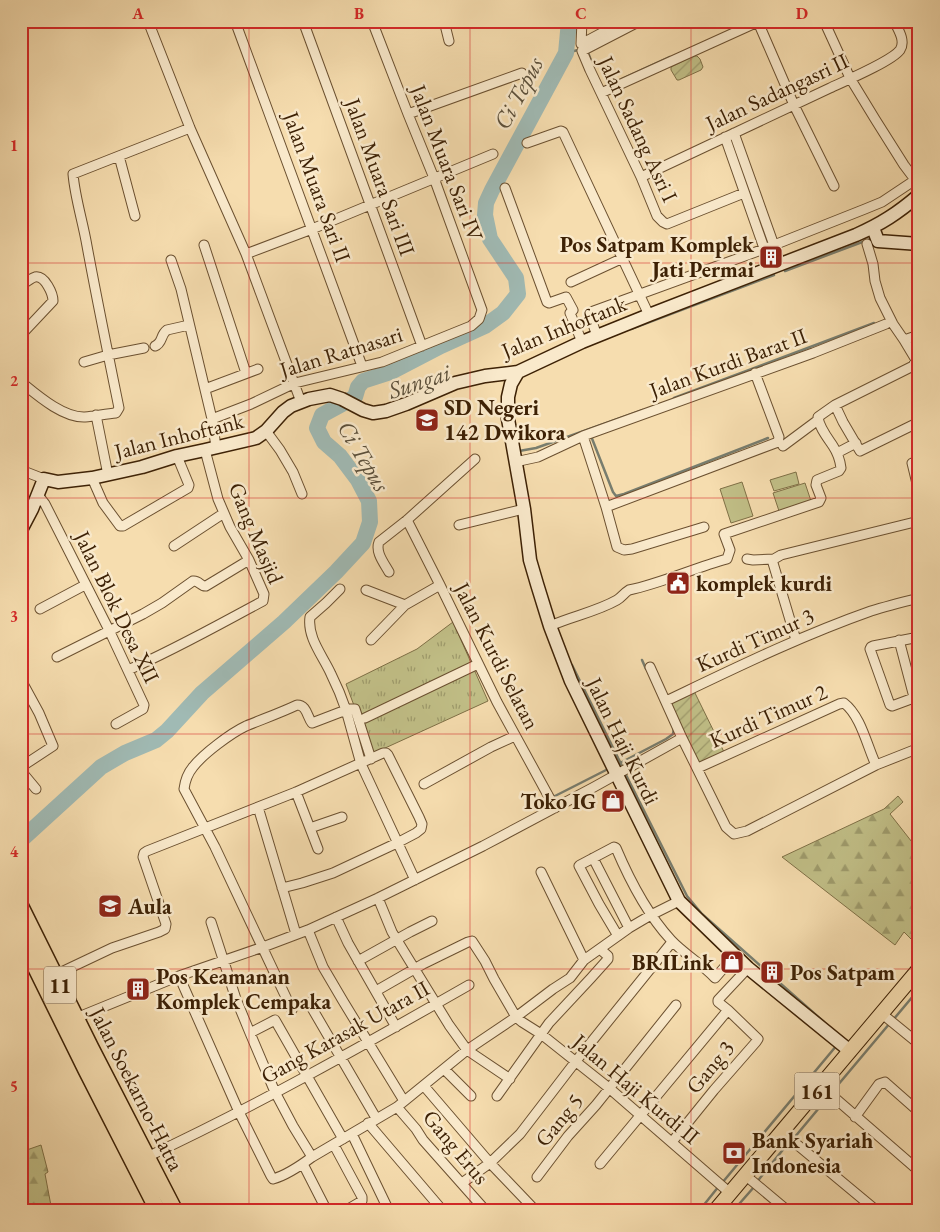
<svg xmlns="http://www.w3.org/2000/svg" width="940" height="1232" font-family="'EB Garamond',serif">
	<defs>
		<pattern id="grass-tufts" width="24" height="20" patternUnits="userSpaceOnUse" patternTransform="scale(1.25)"><rect width="24" height="20" fill="#c1bf87"/><path d="M3 7l-1-3M5 7V3M7 7l1-3M15 17l-1-3M17 17v-4M19 17l1-3" fill="none" stroke="#9e9b6c"/></pattern>
		<pattern id="forest-firs" width="22" height="20" patternUnits="userSpaceOnUse" patternTransform="scale(1.25)"><rect width="22" height="20" fill="#c1bf87"/><path d="M5 1l3.5 6h-7zM16 11l3.5 6h-7z" fill="#9e9b6c"/></pattern>
		<pattern id="garden-furrows" width="10" height="10" patternUnits="userSpaceOnUse" patternTransform="scale(1.25)"><rect width="10" height="10" fill="#c1bf87"/><path d="M-1 1l2-2M0 10L10 0M9 11l2-2" fill="none" stroke="#9e9b6c"/></pattern>
	</defs>
	<rect width="100%" height="100%" fill="#f6ddaf"/>
	<filter id="stains"><feTurbulence type="fractalNoise" baseFrequency=".004" numOctaves="4"/><feColorMatrix values="0 0 0 0 .2 0 0 0 0 .09 0 0 0 0 .02 0 0 0 .5 -.17"/></filter>
	<radialGradient id="worn" r=".72"><stop offset=".6" stop-color="#630" stop-opacity="0"/><stop offset="1" stop-color="#630" stop-opacity=".3"/></radialGradient>
	<path fill="url(#grass-tufts)" stroke="#7f7046" d="M453,622L488,701L372,754L346,684L417,649Z"/>
	<path fill="url(#forest-firs)" stroke="#7f7046" d="M898,796L903,802L890,814L919,851V941L916,944L904,932L895,945L782,857L884,809Z
		M41,1145L48,1172L45,1174L52,1211H21V1152Z"/>
	<path fill="url(#garden-furrows)" stroke="#7f7046" d="M693,56H697L700,59L703,67L701,70L679,80H677L671,70V67Z
		M694,691L725,754L700,766L669,704Z"/>
	<path fill="#c1bf87" stroke="#7f7046" d="M796,472L799,484L774,491L770,480Z
		M742,482L753,516L731,523L720,489Z
		M805,483L811,501L779,511L773,493Z"/>
	<g fill="none" stroke-linecap="round" stroke-linejoin="round">
		<path stroke="#787d6e" stroke-width="2.5" d="M587,50L592,63
			M566,53L578,50
			M622,79L670,57
			M785,271L873,238
			M631,329L774,275
			M674,398L874,323
			M591,436L613,492L616,496L624,494L768,438
			M519,451L536,448L643,410
			M642,660L646,669
			M572,665L623,768
			M620,763L666,739L673,734L674,728
			M625,773L687,896L702,914L824,1022
			M553,797L610,768
			M893,1020L919,989
			M832,1092L890,1023
			M794,1138L829,1096
			M722,1183L837,1045
			M756,1183L790,1141
			M699,1211L719,1186
			M733,1211L754,1187"/>
		<path stroke="#a0bab4" stroke-width="16" d="M21,840L101,767L125,753L156,740L167,731L202,693L284,622L336,572L363,543L370,522L369,501L358,480L340,456L324,442L317,428L322,415L355,397L358,387L363,381L391,372L441,346L485,326L503,313L518,294L516,278L490,239L485,215L486,203L492,190L566,53L569,21"/>
		<g stroke="#6b5030" stroke-width="11">
			<path id="street" d="M148,21L190,128L246,254L301,402
				M235,21L362,366
				M303,21L422,346
				M444,21L449,41
				M582,21L581,44L624,21
				M640,21L582,51L590,70L641,177L657,216L663,222L667,224L744,193
				M824,21L850,78L875,119L904,165L919,185
				M758,22L794,105L834,186
				M601,93L760,21
				M408,114L522,73
				M734,133L781,265
				M725,137L771,268
				M527,143L561,131L563,132L649,315
				M119,156L135,216
				M641,177C704,147 767,118 830,88C845,81 892,61 900,50C906,41 898,29 894,21
				M505,188L547,302L549,303L566,297L573,310L570,313L582,342
				M867,244L873,264L875,281L880,298L893,324L904,340L919,335
				M204,245L246,373
				M246,254L312,229L493,154
				M171,260L181,289L212,419L216,447
				M571,282L623,258
				M21,286C25,283 31,278 35,277C45,275 53,294 53,301L21,335
				M597,336L590,316L591,312L764,249L865,209L882,202L915,180
				M155,346C163,343 160,335 167,330L189,325
				M84,362L108,355L144,348
				M21,382C37,395 63,418 85,417C95,416 106,414 116,413L119,408C108,354 97,300 87,246C83,222 75,198 73,174L190,128
				M205,389L258,369
				M835,405L843,422L860,451L919,422
				M96,415L108,475
				M212,419L251,404L295,383L382,362L471,326L479,319L482,310L434,178L408,114L372,21
				M266,431L280,450L293,472L302,494
				M583,436L606,507L617,547L624,550L632,549L704,527
				M783,446L818,420
				M837,453L856,443
				M515,462L538,457L583,436L813,353L886,324
				M912,463L919,492
				M21,470L44,479
				M92,478L103,503L120,526H123L188,488L189,485L177,456
				M38,495L45,504L109,630L144,705L143,709L116,724
				M606,507L778,442L779,437L755,373
				M407,520L440,585L497,702L555,808
				M459,525L524,509
				M174,546L224,513
				M747,559L753,560L774,559
				M389,572C384,563 375,552 379,542L407,520L475,459
				M340,589L326,603L310,617C307,638 323,656 331,674C337,686 342,698 346,710L351,709H355L371,759
				M366,590L405,605L440,585
				M40,609L85,585
				M550,626C572,616 596,612 617,600C622,597 624,593 629,590C662,583 694,568 727,559L730,550L724,534L819,502L821,498L816,485L817,480L839,471L841,468C840,460 837,452 833,446C827,437 819,427 818,417L835,405L913,366L916,360L904,340
				M919,637L873,646L871,647L870,649L890,705L892,706L919,696
				M371,640L405,605
				M796,640L773,563L774,559L781,555L919,521
				M899,640L914,697
				M57,657L143,614L162,603L193,581C199,580 201,587 206,586L249,560
				M650,667L682,738L726,827L734,834L747,831L876,765L919,748
				M128,670C174,650 218,625 263,601L264,594L249,560L230,527L218,499L205,450
				M21,680L39,713L53,746L21,767
				M666,701C733,669 800,636 871,611C887,606 903,602 919,598
				M365,718L478,664
				M698,768L839,704L844,703C861,716 867,746 876,765
				M21,771L36,789
				M424,784L491,747L515,736
				M296,792L318,849
				M258,807L296,934
				M310,828L342,817
				M593,858L629,928
				M541,872L584,960
				M378,898L392,932L449,1025L467,1050L510,1079
				M336,917L348,943L396,1027
				M211,922L236,999L250,1033L275,1092L293,1126L312,1157
				M308,930L323,967L343,1001L404,1101
				M618,936L599,904L579,866L580,865L614,847L616,848C630,881 647,914 671,940C684,954 702,964 715,978L735,955
				M358,961L410,932L432,921
				M55,975L112,948L159,932L165,929L166,924L143,857L144,853L147,851L296,792L383,753H386L388,755L419,817L422,824L421,829L416,833L397,843L333,873L302,883L282,888
				M179,976L239,1112L271,1176L273,1179C287,1175 300,1166 312,1157L397,1107L467,1050L516,1017L553,989L570,978L584,960L629,928L651,915L679,901
				M376,991L423,964L468,942L472,941L485,961L494,979L516,1017L522,1022L541,1034L609,1088L730,1193
				M307,1003H309L376,1118
				M292,1010L215,847L184,789C185,781 188,773 193,767C203,754 231,733 246,726C263,719 280,713 297,705C307,705 307,717 312,723L346,710L361,764L415,880
				M881,1013L919,1044
				M76,1018L179,976L263,947L308,930L378,898L483,846L594,787L682,738
				M250,1033L275,1020L343,1139
				M444,1069L471,1096
				M424,1086L490,1163L536,1211
				M821,1086L919,1171
				M497,1096L549,1023L591,978L608,959V956L600,949
				M397,1107L416,1129L423,1140L486,1211
				M855,1117L879,1084L885,1082L919,1112
				M368,1123L443,1211
				M782,1132L877,1211
				M352,1134L389,1211
				M672,1142L714,1090L756,1042L758,1039L728,1010
				M334,1145L362,1197V1201L345,1211
				M147,1157C258,1105 364,1045 469,985
				M303,1164L327,1211
				M600,1164L728,1010L718,1002V1000L748,968
				M745,1175L788,1211
				M537,1177L568,1136L596,1105L676,1005
				M462,1183L490,1163L520,1134L576,1061L672,942"/>
		</g>
		<g stroke="#3d2105" stroke-width="15">
			<path id="secondary" d="M873,228L878,241L919,244
				M518,372L511,384L508,397V419L524,509L530,560L537,584L550,626L571,681L617,775L679,901L748,968L850,1051
				M21,530L32,509L44,479L58,482L92,478L142,467L177,456L205,450L256,438L266,431L283,412L291,406L309,399L330,395L342,399L363,410L373,413L386,411L406,404L455,383L485,376L518,372L582,342L649,315L856,235C881,224 898,213 919,195"/>
		</g>
		<g stroke="#3d2105" stroke-width="16">
			<path id="primary" d="M715,1211L919,969"/>
		</g>
		<g stroke="#3d2105" stroke-width="18">
			<path id="highway" d="M21,907L91,1048L175,1211
				M21,938L86,1070L158,1211"/>
		</g>
		<use href="#street" stroke="#f9e9cb" stroke-width="9"/>
		<use href="#secondary" stroke="#f9e9cb" stroke-width="12"/>
		<use href="#primary" stroke="#f6ddaf" stroke-width="14"/>
		<use href="#highway" stroke="#f6ddaf" stroke-width="15"/>
	</g>
	<path fill="none" stroke="#d62828" stroke-width="1" stroke-opacity="0.55" d="M249,21V1211M470,21V1211M691,21V1211M21,263H919M21,498H919M21,734H919M21,969H919"/>
	<defs>
		<g id="building-square" transform="scale(1.25)"><rect x="-9" y="-9" width="18" height="18" rx="4" fill="#8f2418" stroke="#f9e9cb"/><path d="M-4-6H4V6H1V3H-1V6H-4ZM-2.5-4.3h1.7v1.8h-1.7ZM.8-4.3h1.7v1.8H.8ZM-2.5-1h1.7V.8h-1.7ZM.8-1h1.7V.8H.8Z" fill="#fff"/></g>
		<g id="school-square" transform="scale(1.25)"><rect x="-9" y="-9" width="18" height="18" rx="4" fill="#8f2418" stroke="#f9e9cb"/><path d="M0-5L7-2L0 1L-7-2ZM-4 1L0 2.5L4 1V4Q0 6-4 4Z" fill="#fff"/></g>
		<g id="civic-square" transform="scale(1.25)"><rect x="-9" y="-9" width="18" height="18" rx="4" fill="#8f2418" stroke="#f9e9cb"/><path d="M-.6-6.5H3V-4.5H.6V-3L4-1V1h2V6H-6V1h2V-1L-.6-3ZM-1.2 2.5V6h2.4V2.5Z" fill="#fff"/></g>
		<g id="shop-square" transform="scale(1.25)"><rect x="-9" y="-9" width="18" height="18" rx="4" fill="#8f2418" stroke="#f9e9cb"/><path d="M-5-2.5h2.3a2.7 3.5 0 0 1 5.4 0H5L5.5 6h-11ZM-1.5-2.5h3a1.5 2.3 0 0 0-3 0Z" fill="#fff"/></g>
		<g id="bank-square" transform="scale(1.25)"><rect x="-9" y="-9" width="18" height="18" rx="4" fill="#8f2418" stroke="#f9e9cb"/><path d="M-6-4H6V4H-6ZM0-2.3a2.3 2.3 0 1 0 0 4.6a2.3 2.3 0 1 0 0-4.6Z" fill="#fff"/></g>
	</defs>
	<g fill-rule="evenodd">
		<use href="#building-square" x="771" y="257"/>
		<use href="#school-square" x="427" y="420"/>
		<use href="#civic-square" x="678" y="583"/>
		<use href="#shop-square" x="613" y="801"/>
		<use href="#school-square" x="110" y="906"/>
		<use href="#shop-square" x="732" y="962"/>
		<use href="#building-square" x="772" y="972"/>
		<use href="#building-square" x="138" y="989"/>
		<use href="#bank-square" x="734" y="1153"/>
	</g>
	<g text-anchor="middle" dominant-baseline="central" stroke-width="5" stroke-linejoin="round" paint-order="stroke">
		<g fill="#f9e9cb" stroke="#755d40" stroke-width="1">
			<rect x="44" y="966.5" width="32" height="37" rx="4"/>
			<rect x="794.5" y="1072.5" width="45" height="37" rx="4"/>
		</g>
		<g font-size="21" font-weight="bold" fill="#3d2105">
			<text x="60" y="985">11</text>
			<text x="817" y="1091">161</text>
		</g>
		<g font-size="22" fill="#3d2105" stroke="#f9e9cb">
			<text transform="translate(777 92) rotate(-25)">Jalan Sadangasri II</text>
			<text transform="translate(638 129) rotate(65)">Jalan Sadang Asri I</text>
			<text transform="translate(447 163) rotate(69)">Jalan Muara Sari IV</text>
			<text transform="translate(380 177) rotate(70)">Jalan Muara Sari III</text>
			<text transform="translate(317 187) rotate(70)">Jalan Muara Sari II</text>
			<text transform="translate(564 327) rotate(-22)">Jalan Inhoftank</text>
			<text transform="translate(341 352) rotate(-17)">Jalan Ratnasari</text>
			<text transform="translate(728 363) rotate(-20)">Jalan Kurdi Barat II</text>
			<text transform="translate(179 436) rotate(-14)">Jalan Inhoftank</text>
			<text transform="translate(256 533) rotate(67)">Gang Masjid</text>
			<text transform="translate(117 607) rotate(64)">Jalan Blok Desa XII</text>
			<text transform="translate(755 640) rotate(-24)">Kurdi Timur 3</text>
			<text transform="translate(497 656) rotate(63)">Jalan Kurdi Selatan</text>
			<text transform="translate(768 716) rotate(-24)">Kurdi Timur 2</text>
			<text transform="translate(623 741) rotate(64)">Jalan Haji Kurdi</text>
			<text transform="translate(345 1032) rotate(-29)">Gang Karasak Utara II</text>
			<text transform="translate(710 1067) rotate(-50)">Gang 3</text>
			<text transform="translate(137 1089) rotate(63)">Jalan Soekarno-Hatta</text>
			<text transform="translate(636 1089) rotate(40)">Jalan Haji Kurdi II</text>
			<text transform="translate(559 1120) rotate(-50)">Gang 5</text>
			<text transform="translate(456 1147) rotate(50)">Gang Erus</text>
		</g>
		<g font-size="22" font-weight="bold" fill="#3d2105" stroke="#f9e9cb" text-anchor="start">
			<text x="754" y="244" text-anchor="end">Pos Satpam Komplek<tspan x="754" dy="25">Jati Permai</tspan></text>
			<text x="444" y="407">SD Negeri<tspan x="444" dy="25">142 Dwikora</tspan></text>
			<text x="696" y="583">komplek kurdi</text>
			<text x="596" y="801" text-anchor="end">Toko IG</text>
			<text x="128" y="906">Aula</text>
			<text x="714" y="962" text-anchor="end">BRILink</text>
			<text x="790" y="972">Pos Satpam</text>
			<text x="156" y="976">Pos Keamanan<tspan x="156" dy="25">Komplek Cempaka</tspan></text>
			<text x="752" y="1140">Bank Syariah<tspan x="752" dy="25">Indonesia</tspan></text>
		</g>
		<g font-size="24" font-style="italic" fill="#5b4f3a" stroke="#f9e9cb">
			<text transform="translate(518 93) rotate(-62)">Ci Tepus</text>
			<text transform="translate(419 381) rotate(-18)">Sungai</text>
			<text transform="translate(364 456) rotate(59)">Ci Tepus</text>
		</g>
	</g>
	<rect width="940" height="1232" fill="none" stroke="#f6ddaf" stroke-width="55"/>
	<rect x="28" y="28" width="884" height="1176" fill="none" stroke="#d62828" stroke-width="2"/>
	<g font-size="16" text-anchor="middle" font-weight="bold" fill="#d62828">
		<text x="138" y="19">A</text>
		<text x="359" y="19">B</text>
		<text x="581" y="19">C</text>
		<text x="802" y="19">D</text>
		<text x="14" y="151">1</text>
		<text x="14" y="386">2</text>
		<text x="14" y="622">3</text>
		<text x="14" y="857">4</text>
		<text x="14" y="1092">5</text>
	</g>
	<rect width="100%" height="100%" filter="url(#stains)"/>
	<rect width="100%" height="100%" fill="url(#worn)"/>
</svg>
